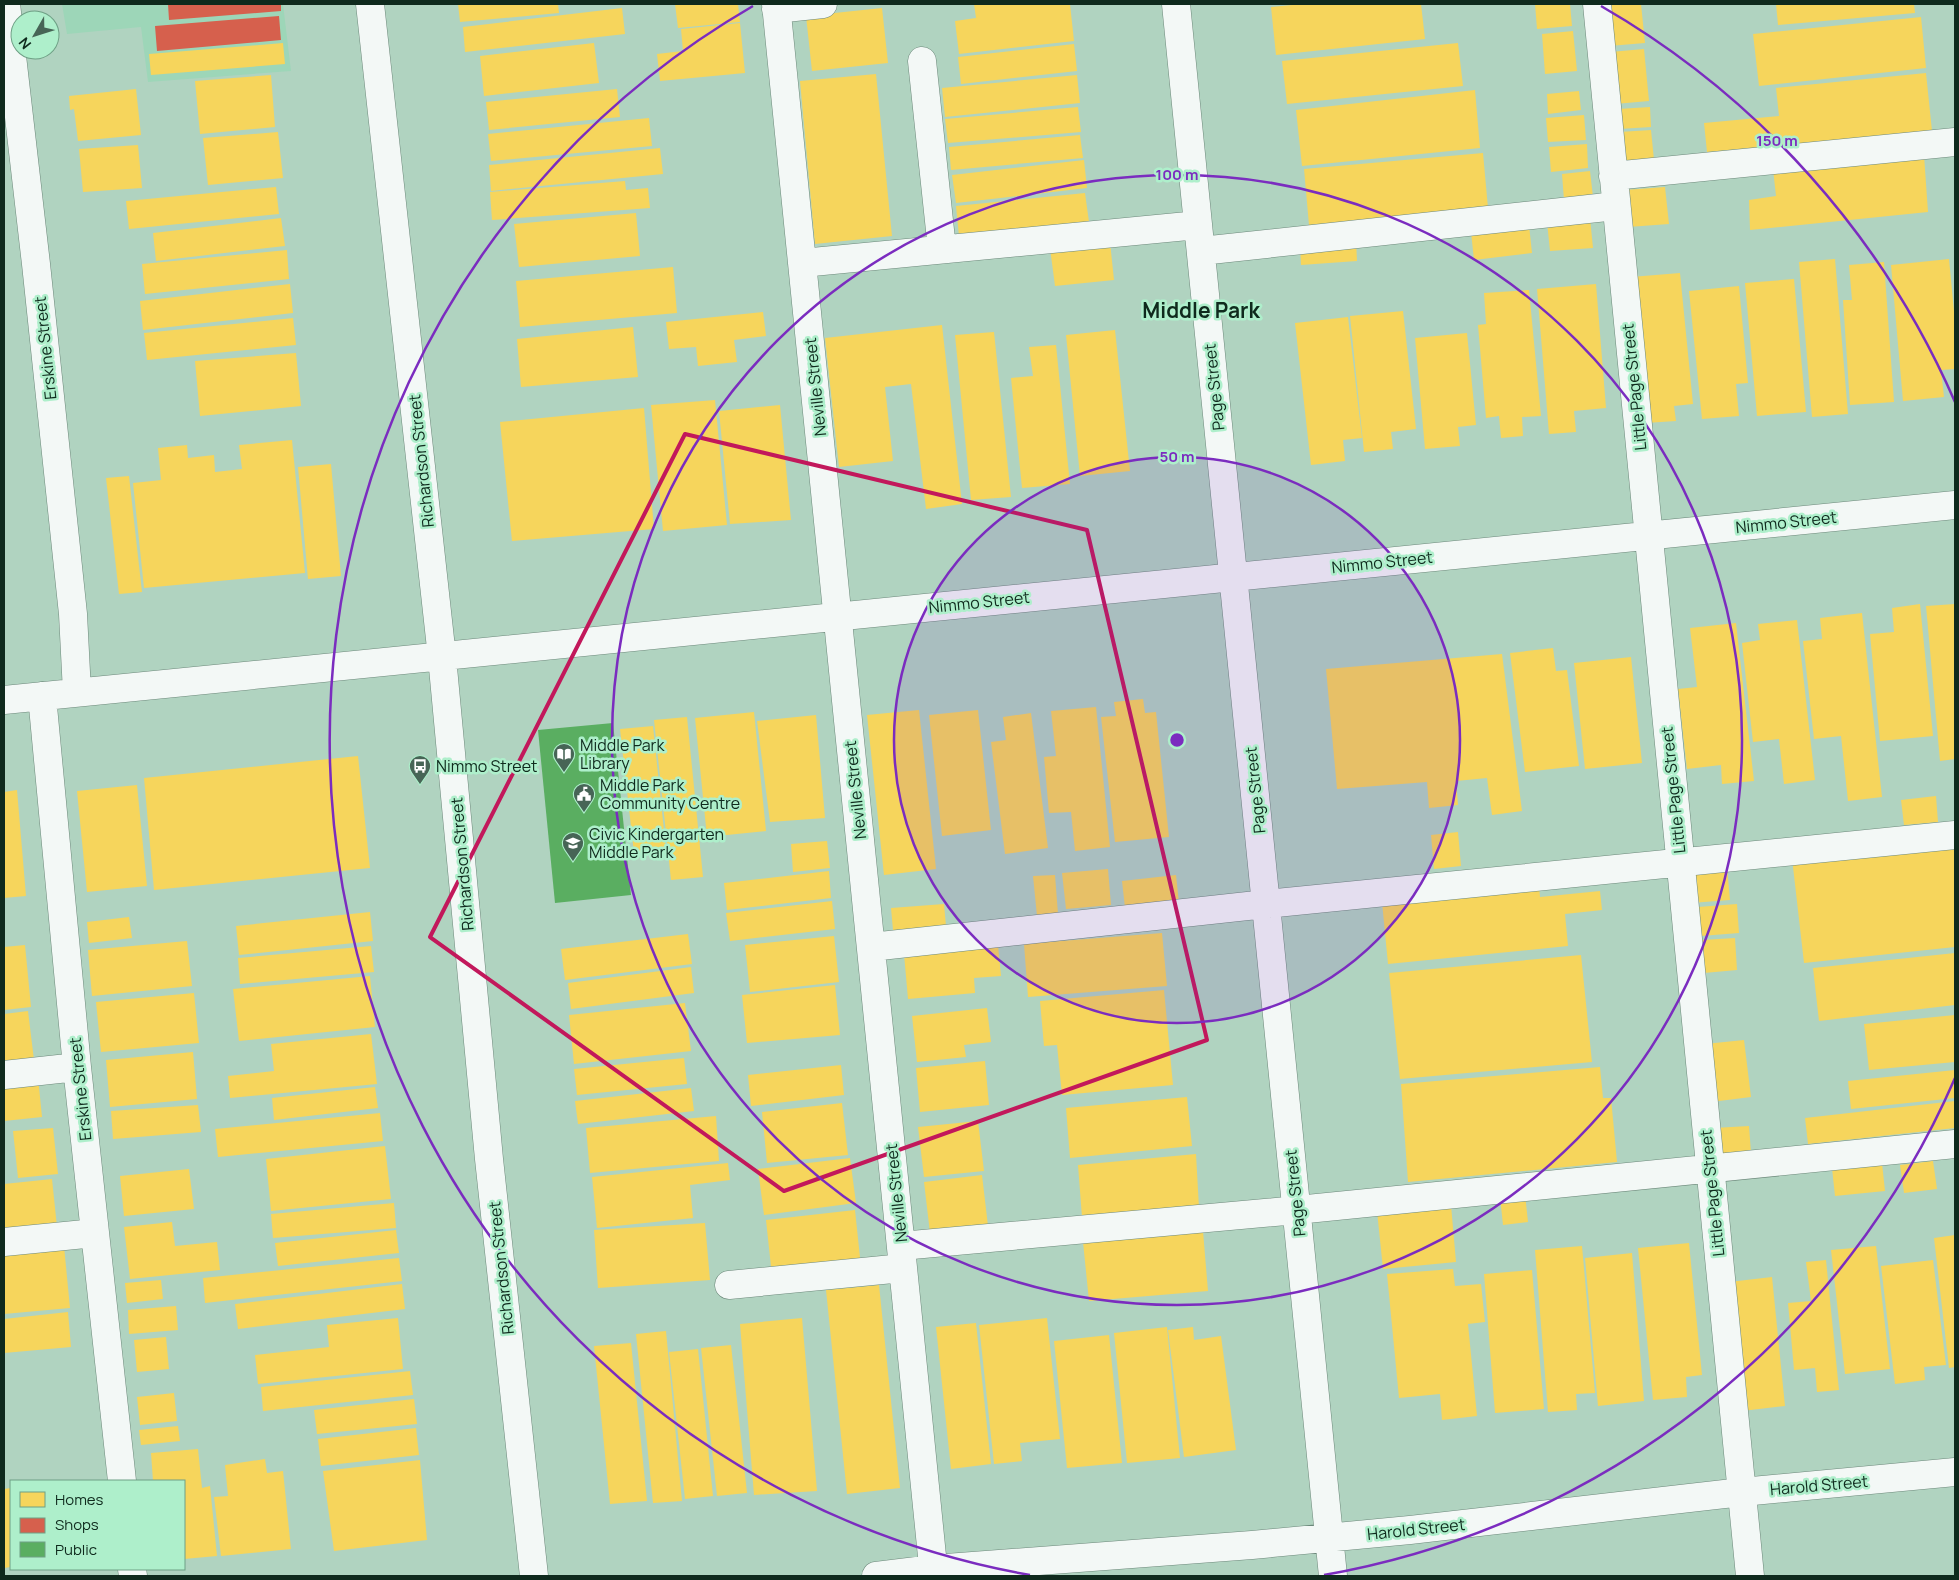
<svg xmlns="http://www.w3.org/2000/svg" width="1959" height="1580" font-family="Manrope,sans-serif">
	<rect width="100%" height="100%" fill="#b0d3c0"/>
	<path fill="#9dd6b8" d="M62,4H283L291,71L148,82L141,27L67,34Z"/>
	<path fill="#f6d55c" d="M458,4H558L559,13L460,22Z
		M675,4H738L740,22L678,28Z
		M974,4H1070L1074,41L959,54L955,21L976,18Z
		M1303,4H1421L1425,39L1276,55L1271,7Z
		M1535,4H1570L1572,26L1537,29Z
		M1604,4H1641L1645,43L1609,46Z
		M1776,4H1914L1915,13L1778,25Z
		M622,8L625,34L465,52L463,27Z
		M882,8L888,63L812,71L806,16Z
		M1921,17L1926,68L1759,86L1753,34Z
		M740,23L745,73L660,81L657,54L683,51L681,29Z
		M1573,31L1577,71L1545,74L1542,34Z
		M283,43L285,64L151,75L149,54Z
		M594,43L599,83L484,96L480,56Z
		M1458,43L1463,86L1287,104L1282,61Z
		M1074,44L1077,71L961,84L958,57Z
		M1644,49L1649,101L1615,104L1610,52Z
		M1926,73L1932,131L1707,152L1704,123L1779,116L1776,88Z
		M876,74L892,236L815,244L800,81Z
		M271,75L275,127L200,134L195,81Z
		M1077,75L1080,103L945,117L942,88Z
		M136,89L141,135L78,141L74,109L70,110L69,96Z
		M617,89L620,117L489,130L486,102Z
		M1475,90L1480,148L1302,166L1296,110Z
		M1579,91L1581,110L1548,114L1547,94Z
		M1078,107L1081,132L948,143L945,119Z
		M1650,107L1651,127L1619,129L1618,109Z
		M1584,115L1586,140L1548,142L1546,118Z
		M649,118L652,146L491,161L488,134Z
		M1651,130L1654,160L1621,163L1619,132Z
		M278,132L283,178L208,185L203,138Z
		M1080,135L1083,158L951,170L949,147Z
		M1587,144L1588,168L1551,172L1549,147Z
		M138,145L142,188L83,192L79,149Z
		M660,148L663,174L491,191L489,165Z
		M1483,153L1488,208L1309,225L1304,169Z
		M1924,155L1928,212L1750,230L1749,200L1776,196L1773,169Z
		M1084,160L1087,188L956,203L952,175Z
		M1590,171L1593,197L1564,200L1562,174Z
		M625,181L626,190L648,188L650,208L492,220L490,192Z
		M276,187L279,214L129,229L126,201Z
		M1665,187L1669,224L1628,227L1625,190Z
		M1085,193L1089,222L959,236L956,206Z
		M636,213L640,256L519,267L514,224Z
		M281,218L285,246L156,261L153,233Z
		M1590,218L1593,248L1550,251L1547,222Z
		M1529,225L1532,253L1474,260L1471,232Z
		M1356,240L1357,261L1301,265L1300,244Z
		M1110,242L1114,280L1055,286L1050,248Z
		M287,250L289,279L145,294L142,264Z
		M1835,259L1848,414L1812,417L1799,262Z
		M1949,259L1955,322V369L1941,370L1944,397L1903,401L1891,265Z
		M1884,262L1894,402L1850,405L1843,300H1852L1849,265Z
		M673,267L677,313L520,327L516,281Z
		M1680,273L1693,404L1674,406L1676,421L1646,423L1631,277Z
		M1794,279L1806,412L1757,416L1745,283Z
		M290,284L293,313L143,330L140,301Z
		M1596,284L1606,408L1574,411L1576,432L1549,434L1537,289Z
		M1739,286L1748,383L1736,384L1739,416L1702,419L1689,291Z
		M1529,290L1541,416L1522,417L1523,436L1501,438L1499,416L1486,418L1478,325L1486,324L1484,293Z
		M1403,311L1416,429L1391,432L1393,449L1364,452L1350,316Z
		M763,312L766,336L734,340L737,362L698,366L696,347L669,349L666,322Z
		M1348,317L1362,438L1343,440L1345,461L1311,465L1295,323Z
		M293,318L296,345L147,360L144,333Z
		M942,325L962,504L926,509L911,384L885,387L893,461L839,467L825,338Z
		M633,327L638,377L521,387L517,339Z
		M1115,330L1130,471L1080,476L1066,335Z
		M994,332L1011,497L971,500L955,335Z
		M1467,333L1476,425L1458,427L1460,446L1425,449L1415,338Z
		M1056,345L1070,484L1022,488L1011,378L1033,376L1029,347Z
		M296,353L301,406L200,416L195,361Z
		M715,400L727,525L663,531L651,405Z
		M780,405L791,520L730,524L719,411Z
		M644,408L654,529L512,541L500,422Z
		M292,440L305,573L144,588L133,483L161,480L158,448L187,445L188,458L214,455L215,472L242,469L239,445Z
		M331,464L341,576L308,579L298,467Z
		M129,476L142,592L119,594L106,478Z
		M1920,604L1933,736L1880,741L1870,634L1894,632L1892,608Z
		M1955,604V759L1940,761L1926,606Z
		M1862,613L1882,797L1848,801L1841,736L1814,739L1803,641L1822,639L1820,618Z
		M1797,620L1815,780L1784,784L1779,739L1753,742L1742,643L1760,640L1758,624Z
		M1736,623L1754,781L1722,784L1721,765L1687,769L1678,689L1697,687L1690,628Z
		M1553,648L1556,671L1567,670L1579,766L1525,772L1510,653Z
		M1502,654L1522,811L1492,815L1487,778L1456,781L1458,805L1429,808L1427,782L1337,789L1326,669Z
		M1631,657L1642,763L1585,769L1574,663Z
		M1143,699L1145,713L1156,712L1169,837L1115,842L1101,717L1116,716L1114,702Z
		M1096,707L1110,847L1075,851L1071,812L1049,813L1044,757L1056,756L1051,711Z
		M919,710L936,869L884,875L867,715Z
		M978,710L991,830L942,836L929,715Z
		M754,712L766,831L707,837L695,718Z
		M1031,713L1048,848L1005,854L991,742L1006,740L1003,717Z
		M816,715L825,818L770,822L757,721Z
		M687,717L703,877L671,880L654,720Z
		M653,726L666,850L634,853L620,729Z
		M358,756L370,868L154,890L144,778Z
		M137,785L147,886L87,892L77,791Z
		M17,790L26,896L4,898V792Z
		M1936,796L1938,822L1904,825L1901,800Z
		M1458,832L1461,866L1434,869L1431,835Z
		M1955,840V947L1804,963L1792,858Z
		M827,841L830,868L793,872L791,844Z
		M1727,867L1730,900L1691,903L1688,871Z
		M1108,869L1111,905L1066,909L1062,873Z
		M829,871L831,898L727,910L724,883Z
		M1055,875L1058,914L1037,916L1033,876Z
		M1176,875L1179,903L1125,908L1122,881Z
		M1539,886L1540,897L1600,891L1602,910L1565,914L1568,946L1388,964L1382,902Z
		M832,901L835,929L730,941L726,913Z
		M944,904L946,926L893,930L891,908Z
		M1737,904L1739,933L1701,936L1698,907Z
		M370,912L373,941L239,955L236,926Z
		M129,917L132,938L89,943L87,922Z
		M1162,933L1167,986L1028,997L1024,944Z
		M688,934L692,964L565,980L561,949Z
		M834,936L839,982L750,992L745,945Z
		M1735,938L1737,970L1704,973L1702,940Z
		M187,941L192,986L92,996L88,950Z
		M25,945L31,1007L4,1010V947Z
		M998,945L1001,976L974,978L975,993L908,999L904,954Z
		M371,946L374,972L240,984L238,958Z
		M1955,953V1005L1819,1021L1813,968Z
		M1581,955L1592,1062L1400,1079L1389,973Z
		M691,967L694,993L571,1009L568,983Z
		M370,976L375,1027L239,1041L233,989Z
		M835,985L840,1035L747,1043L742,995Z
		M1164,990L1173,1085L1062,1095L1057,1045L1044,1046L1040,1001Z
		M194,993L199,1043L101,1052L96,1002Z
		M685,1003L691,1051L574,1064L569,1015Z
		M987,1008L991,1042L964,1045L966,1057L917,1062L912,1016Z
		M28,1011L34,1060L4,1063V1014Z
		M1955,1015V1062L1869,1070L1864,1024Z
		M371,1034L377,1084L230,1098L228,1076L274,1071L271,1044Z
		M1744,1040L1751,1097L1711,1102L1705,1044Z
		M193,1052L197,1099L110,1107L106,1060Z
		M684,1058L687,1084L577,1095L574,1069Z
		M985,1061L989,1105L920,1112L916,1068Z
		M841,1065L844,1095L751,1106L748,1075Z
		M1600,1067L1603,1098H1611L1617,1162L1408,1182L1401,1084Z
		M1955,1070V1098L1851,1109L1848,1081Z
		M38,1077L42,1117L4,1121V1080Z
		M375,1087L378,1108L274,1120L272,1098Z
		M691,1088L694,1111L578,1124L575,1101Z
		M1187,1097L1192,1146L1070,1158L1066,1108Z
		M1955,1101V1128L1808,1144L1805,1118Z
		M842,1103L848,1155L767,1163L762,1112Z
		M198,1105L201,1132L113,1139L111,1111Z
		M380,1113L383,1141L218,1157L215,1129Z
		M716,1116L719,1161L590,1173L586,1128Z
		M978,1121L984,1171L924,1177L918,1127Z
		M1749,1126L1751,1153L1716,1155L1714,1128Z
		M53,1128L58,1174L18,1178L13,1131Z
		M385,1146L391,1199L271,1211L266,1159Z
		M1196,1154L1199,1208L1082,1217L1078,1165Z
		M850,1158L856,1203L764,1215L758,1169Z
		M1933,1161L1937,1189L1904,1193L1900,1165Z
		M728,1163L730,1180L690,1185L693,1218L597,1228L592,1177Z
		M1882,1163L1885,1191L1835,1196L1832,1168Z
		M189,1169L194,1209L124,1216L120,1176Z
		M982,1175L988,1226L930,1233L924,1182Z
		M52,1179L57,1227L4,1232V1184Z
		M1525,1194L1528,1222L1503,1225L1500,1197Z
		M394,1203L396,1228L273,1238L271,1214Z
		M1451,1205L1456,1262L1383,1269L1377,1211Z
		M855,1210L861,1267L772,1276L766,1220Z
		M172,1222L175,1246L217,1242L220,1270L130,1279L124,1227Z
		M705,1223L710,1280L598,1288L594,1230Z
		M396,1230L399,1253L278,1266L275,1243Z
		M1203,1231L1208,1291L1089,1301L1083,1242Z
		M1955,1235V1367L1949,1368L1934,1238Z
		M1689,1243L1702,1375L1686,1377L1687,1397L1653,1400L1638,1248Z
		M64,1246L70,1308L4,1314V1251Z
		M1582,1246L1595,1393L1576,1394L1577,1410L1548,1412L1535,1250Z
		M1876,1246L1890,1369L1845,1374L1831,1250Z
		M1632,1253L1644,1401L1598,1406L1585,1258Z
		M399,1258L402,1281L205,1303L203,1278Z
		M1826,1260L1839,1390L1817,1392L1815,1368L1794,1370L1788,1303L1811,1301L1806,1262Z
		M1933,1260L1946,1365L1924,1367L1925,1380L1895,1384L1881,1266Z
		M1453,1269L1455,1286L1481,1284L1485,1322L1468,1324L1477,1416L1442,1420L1440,1394L1399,1398L1387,1274Z
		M1532,1270L1544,1409L1495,1413L1484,1274Z
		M1772,1277L1785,1406L1742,1411L1729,1282Z
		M161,1280L163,1299L127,1303L125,1283Z
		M402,1284L405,1309L238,1329L235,1304Z
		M879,1285L900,1488L847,1494L826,1290Z
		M176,1306L178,1330L129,1334L128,1310Z
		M68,1312L71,1347L4,1353V1319Z
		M398,1318L403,1369L258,1384L255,1355L329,1347L327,1325Z
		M802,1318L817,1491L754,1495L740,1324Z
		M1047,1318L1060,1439L1020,1443L1022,1461L994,1464L979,1325Z
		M976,1323L991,1464L951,1469L936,1327Z
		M1167,1327L1180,1458L1127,1463L1114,1333Z
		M1193,1327L1194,1340L1221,1336L1236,1450L1184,1457L1168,1330Z
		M666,1331L682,1501L653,1503L636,1334Z
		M1109,1335L1122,1463L1067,1468L1054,1341Z
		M166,1337L169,1369L137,1372L134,1340Z
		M631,1343L647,1501L610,1504L594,1346Z
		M731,1345L747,1493L717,1496L701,1348Z
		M698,1349L713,1496L685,1499L669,1352Z
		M410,1371L413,1395L263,1411L261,1387Z
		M174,1393L177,1421L140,1425L137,1397Z
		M414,1399L417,1424L317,1434L314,1410Z
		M178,1426L180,1441L141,1445L139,1430Z
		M416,1428L419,1455L321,1466L318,1439Z
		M198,1449L202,1488L210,1486L217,1556L184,1559V1481H153L151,1453Z
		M265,1459L267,1473L283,1471L291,1549L221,1556L214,1497L228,1496L225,1465Z
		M420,1460L427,1540L334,1551L323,1471Z
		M11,1488V1567L4,1568V1489Z"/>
	<path fill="#d6604d" d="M168,4H281V11L169,20Z
		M279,16L281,40L157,51L155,26Z"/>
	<path fill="#5aae61" d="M613,723L631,895L555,903L538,730Z"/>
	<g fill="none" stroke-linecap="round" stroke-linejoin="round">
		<g stroke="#6c887a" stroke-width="29">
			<path id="minor" d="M6,4L36,264L73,614L77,692
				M370,4L442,657L489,1159L534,1576
				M776,4L934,1576
				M1176,4L1333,1576
				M1597,4L1750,1576
				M776,9L823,4
				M922,61L942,249
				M1613,176L1955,142
				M1201,251L1616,206
				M802,263L1198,225
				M42,696L77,1067L122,1481
				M4,700L1955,505
				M871,947L1266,904L1955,835
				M4,1075L77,1067
				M4,1242L95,1233
				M901,1246L1297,1210L1955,1144
				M729,1285L903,1268
				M132,1569L133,1576
				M876,1576L933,1569L1252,1545L1410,1530L1742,1492L1955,1472"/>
		</g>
		<use href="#minor" stroke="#f3f8f6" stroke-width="28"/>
	</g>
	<path fill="none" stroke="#c2185b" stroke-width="4" stroke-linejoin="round" d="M685,434L1087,530L1207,1040L784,1191L430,937Z"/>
	<circle cx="1177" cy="740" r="283" fill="#7b2cbf" fill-opacity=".12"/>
	<g fill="none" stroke="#7b2cbf" stroke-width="2.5">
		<circle cx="1177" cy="740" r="283"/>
		<circle cx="1177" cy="740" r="565"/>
		<path d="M1955 1078A848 848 0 0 1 1324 1575M1030 1575A848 848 0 0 1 753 6M1601 6A848 848 0 0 1 1955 402"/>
	</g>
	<defs>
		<g id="library-pin" transform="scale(1.125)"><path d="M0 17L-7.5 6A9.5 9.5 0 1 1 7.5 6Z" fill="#476556" stroke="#aeefcb"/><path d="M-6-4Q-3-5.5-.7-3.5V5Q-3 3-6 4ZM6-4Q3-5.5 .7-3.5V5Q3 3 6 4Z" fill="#fff"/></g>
		<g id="bus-pin" transform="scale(1.125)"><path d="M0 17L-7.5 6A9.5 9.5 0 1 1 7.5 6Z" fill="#476556" stroke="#aeefcb"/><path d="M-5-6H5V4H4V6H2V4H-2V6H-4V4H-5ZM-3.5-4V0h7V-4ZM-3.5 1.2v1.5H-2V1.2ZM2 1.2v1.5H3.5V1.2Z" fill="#fff"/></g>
		<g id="civic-pin" transform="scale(1.125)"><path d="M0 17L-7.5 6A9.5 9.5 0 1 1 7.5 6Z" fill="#476556" stroke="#aeefcb"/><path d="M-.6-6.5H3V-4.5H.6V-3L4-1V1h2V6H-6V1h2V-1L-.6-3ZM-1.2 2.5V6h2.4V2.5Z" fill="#fff"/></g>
		<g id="school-pin" transform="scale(1.125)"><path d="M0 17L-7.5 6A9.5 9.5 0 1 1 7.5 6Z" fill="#476556" stroke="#aeefcb"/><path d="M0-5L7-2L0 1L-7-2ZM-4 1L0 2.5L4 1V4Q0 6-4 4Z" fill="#fff"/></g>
	</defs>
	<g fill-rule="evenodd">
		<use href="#library-pin" x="564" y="754"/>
		<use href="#bus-pin" x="420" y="766"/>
		<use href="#civic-pin" x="584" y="794"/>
		<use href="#school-pin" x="573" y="843"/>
	</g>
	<g text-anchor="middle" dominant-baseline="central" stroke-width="5" stroke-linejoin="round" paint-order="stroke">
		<g font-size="16" fill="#0f2a1d" stroke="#aeefcb">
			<text transform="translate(45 348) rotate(-96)">Erskine Street</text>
			<text transform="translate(815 387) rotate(-96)">Neville Street</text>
			<text transform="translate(1214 387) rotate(-96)">Page Street</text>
			<text transform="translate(1634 387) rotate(-96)">Little Page Street</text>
			<text transform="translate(421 461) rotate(-96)">Richardson Street</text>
			<text transform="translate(1786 522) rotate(-6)">Nimmo Street</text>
			<text transform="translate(1382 562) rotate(-6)">Nimmo Street</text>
			<text transform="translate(979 602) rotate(-6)">Nimmo Street</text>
			<text transform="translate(855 790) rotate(-96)">Neville Street</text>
			<text transform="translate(1255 790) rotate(-96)">Page Street</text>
			<text transform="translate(1673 790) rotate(-96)">Little Page Street</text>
			<text transform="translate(462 864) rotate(-95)">Richardson Street</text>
			<text transform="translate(80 1089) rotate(-96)">Erskine Street</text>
			<text transform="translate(896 1193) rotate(-96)">Neville Street</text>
			<text transform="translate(1295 1193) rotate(-96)">Page Street</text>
			<text transform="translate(1712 1193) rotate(-96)">Little Page Street</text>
			<text transform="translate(501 1268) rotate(-96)">Richardson Street</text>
			<text transform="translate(1819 1485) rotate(-5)">Harold Street</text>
			<text transform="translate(1416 1529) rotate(-6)">Harold Street</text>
		</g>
		<g font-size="16" fill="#0f2a1d" stroke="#aeefcb" text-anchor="start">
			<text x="580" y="745">Middle Park<tspan x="580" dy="18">Library</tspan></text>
			<text x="436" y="766">Nimmo Street</text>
			<text x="600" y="785">Middle Park<tspan x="600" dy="18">Community Centre</tspan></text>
			<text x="589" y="834">Civic Kindergarten<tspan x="589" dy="18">Middle Park</tspan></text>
		</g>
		<g font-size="21" font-weight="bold" fill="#0f2a1d" stroke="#aeefcb">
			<text x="1201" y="310">Middle Park</text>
		</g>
	</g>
	<circle cx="1177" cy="740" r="8" fill="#7b2cbf" stroke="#aeefcb" stroke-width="2.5"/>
	<g font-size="15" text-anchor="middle" font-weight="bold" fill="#7b2cbf" stroke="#aeefcb" stroke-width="5" stroke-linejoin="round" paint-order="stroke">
		<text x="1777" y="146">150 m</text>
		<text x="1177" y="180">100 m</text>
		<text x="1177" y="462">50 m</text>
	</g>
	<rect width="1959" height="1580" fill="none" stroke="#0f2a1d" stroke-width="10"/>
	<rect x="10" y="1480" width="175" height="90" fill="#aeefcb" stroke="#6ea085"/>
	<rect x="20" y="1492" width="25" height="15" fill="#f6d55c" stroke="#6ea085"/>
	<text x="55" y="1505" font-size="15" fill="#0f2a1d">Homes</text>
	<rect x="20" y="1518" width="25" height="15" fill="#d6604d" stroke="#6ea085"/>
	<text x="55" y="1530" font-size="15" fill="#0f2a1d">Shops</text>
	<rect x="20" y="1542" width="25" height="15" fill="#5aae61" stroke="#6ea085"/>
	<text x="55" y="1555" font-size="15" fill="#0f2a1d">Public</text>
	<g transform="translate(35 35) rotate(231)"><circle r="24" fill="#aeefcb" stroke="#6ea085"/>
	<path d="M0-4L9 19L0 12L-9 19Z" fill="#476556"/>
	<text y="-8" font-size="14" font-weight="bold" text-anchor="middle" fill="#0f2a1d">N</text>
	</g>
</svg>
